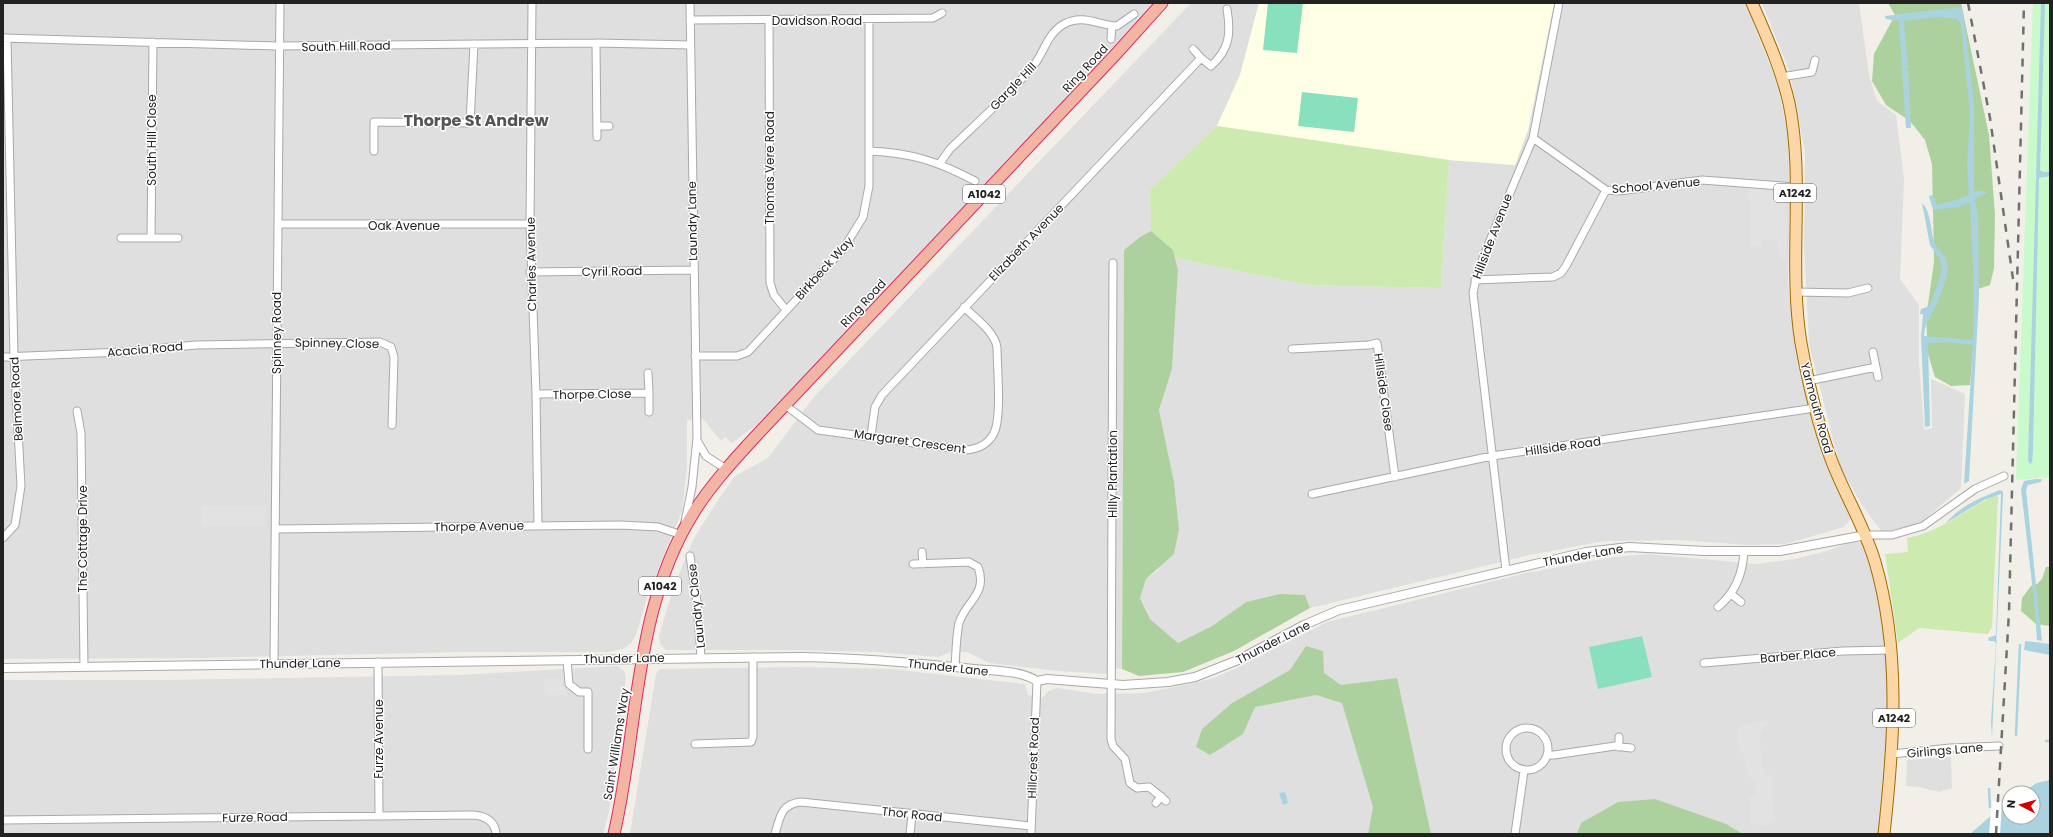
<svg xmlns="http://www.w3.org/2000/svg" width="2053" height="837" font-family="Poppins,sans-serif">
	<rect width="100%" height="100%" fill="#f2efe9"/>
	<path fill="#e0dfdf" d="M3,3H1154L869,308L757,425L732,443L725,437L721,441L703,419L687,420V467L682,511L648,594L636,635L631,643L623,649L608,652H465L198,658L3,659Z
		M1191,3H1259L1240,75L1217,126L1150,189L1151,231L1140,237L1124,251L1122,669L1108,668V674L1058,671L989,663L967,652L953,651L938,657L877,652L795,650H666L660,644L659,636L674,586L693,540L718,500L735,476L768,458L813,398Z
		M1554,3H1745L1778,85L1788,137L1790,202L1788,283L1795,340L1804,387L1811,418L1821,450L1853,516L1844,527L1785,544L1747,545L1679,540L1604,541L1530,555L1310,608L1305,595L1246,602L1212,626L1178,643L1150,619L1140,597L1146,579L1158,570L1179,529L1174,482L1159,410L1172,369L1178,270L1175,258L1308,285L1441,288L1449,160L1515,165L1528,130Z
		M1762,3H1859L1869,75L1877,101L1896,115L1904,178L1900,279L1919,305V361L1924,430L1932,428L1931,379L1965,394L1961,488L1919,524L1882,532L1864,508L1840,467L1809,344L1804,245L1805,152L1790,73Z
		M1854,541L1863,543L1867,549L1883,622L1892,736L1880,834H630L656,674L660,669L800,667L891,669L1025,684L1028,695L1043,698L1048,691L1057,688L1097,694L1145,693L1211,679L1235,669L1327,622L1526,573L1615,557L1648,554L1756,564L1795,559L1827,551Z
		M617,666L624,671L626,678L609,812L603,834H3V680H161L459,675Z
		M1951,757L1952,788L1939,792L1918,787L1906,786L1907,760Z"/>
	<path fill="#ffffe5" d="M1259,3H1554L1528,130L1515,165L1449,160L1217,126L1240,75Z"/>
	<path fill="#cdebb0" d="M1217,126L1449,160L1441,288L1308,285L1175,258L1172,250L1151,231L1150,189Z
		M1996,495L1998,497L1992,627L1988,634L1919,628L1898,643L1885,554L1908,552L1907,538C1941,532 1965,509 1996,495Z"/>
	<path fill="#add19e" d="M1888,3H1961L1989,135L1995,215L1994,268L1990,285L1978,289L1970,385L1951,386L1935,377L1928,354L1926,318L1934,262L1932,164L1925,140L1910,121L1886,105L1872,81L1874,54L1895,15Z
		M1151,231L1173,250L1178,270L1172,369L1159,410L1174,482L1179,529L1174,554L1146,579L1140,598L1150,619L1178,643L1212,626L1246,602L1280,594L1305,595L1310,608L1234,651L1183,672L1139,676L1122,669L1124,250L1140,237Z
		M2046,567H2050V626L2036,624L2021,611L2022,598L2031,586L2037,584L2042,579Z
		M1306,646L1323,651L1324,673L1341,685L1397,678L1431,834H1368L1373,807L1342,703L1316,695L1255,707L1243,734L1210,755L1196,747L1202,729L1232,703L1290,670Z
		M1655,799L1726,824L1743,834H1577L1581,823L1618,802Z"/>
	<path fill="#c8facc" d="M2033,3H2050V477L2016,480Z"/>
	<path fill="#88e0be" d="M1268,3H1303L1297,53L1263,50Z
		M1302,92L1358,98L1354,132L1298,126Z
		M1642,636L1652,677L1598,689L1589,647Z"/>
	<path fill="#e2e2e2" d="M1748,187L1778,189L1782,193L1786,201V260H1781V255H1779L1778,239L1762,240V247L1751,246Z
		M202,506L266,507L265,526L202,525Z
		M560,677L563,688L568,695H545L544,678Z
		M1768,721L1759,739L1765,775H1771L1774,821L1769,822V825L1758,826V823L1751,824L1749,798L1756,795L1754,788L1758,787L1755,781L1749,776L1744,755L1741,753L1736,738L1741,725Z"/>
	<path fill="#aad3df" d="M2041,3H2045L2040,170L2043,172H2050V176L2039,178L2033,451L2032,463L2030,464L2028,460Z
		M1960,7L1963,11L1974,103V191H1985L1987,193L1975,199L1978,217L1979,297L1969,481L1964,484L1973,345L1946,342L1928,343L1930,426L1925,427L1921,337L1923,314H1920L1921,309L1927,307L1931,303L1942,271L1940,259L1930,245L1922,203C1930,210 1931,228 1933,238C1935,247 1941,251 1946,259C1954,274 1931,313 1925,328L1924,336L1971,340L1973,338L1974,288L1970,202L1958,207L1935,210L1932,207L1929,196L1933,195L1937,205L1959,199L1969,195L1967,167L1970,114L1961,24L1957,19L1937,17L1904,21L1908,69L1902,70L1899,21L1886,19L1885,16Z
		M1908,70L1911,128H1906L1902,71Z
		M2036,479H2042L2041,482L2028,485L2026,490L2042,641L2037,640L2034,600L2021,489L2024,481Z
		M2000,490L2003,492V496L1992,738L1991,722L1996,644L1994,641H1989L1988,638L1996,635L2001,494L1984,500L1946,523C1959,507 1981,497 2000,490Z
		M2025,641L2050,644V655L2024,650Z
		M2050,780V834H1970L2009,800V817H2033V793H2021L2037,783Z
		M1285,792L1288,803L1283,805L1279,793Z"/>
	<path fill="#fff" d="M1992,801L2002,802L2000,834H1989Z"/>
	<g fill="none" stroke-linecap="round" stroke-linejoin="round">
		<path stroke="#aad3df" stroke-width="2.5" d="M2016,735L2020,645
			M2046,741H2050
			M1989,789L1990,807"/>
		<g stroke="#a9a9a9" stroke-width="9">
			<path id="minor" d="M532,3L530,224L536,394L538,525
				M690,20L933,18L942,13
				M769,20L770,283L774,295L786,310
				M3,38L276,46L596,43L690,45
				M1111,39L1112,26
				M596,43L597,137
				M1201,58L1211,66C1230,49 1231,33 1227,9
				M1781,77L1812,72L1815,60
				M597,126H609
				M1533,138L1606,190L1619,191L1702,180L1795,187
				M374,151V122L470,123L474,44
				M869,151C912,153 937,161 975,181
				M940,163L950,149C977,123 1005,98 1030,70C1044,56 1045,35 1064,24C1083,14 1098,25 1117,26L1134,14
				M278,224H530
				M121,238H151L153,42
				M151,238H178
				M1113,263L1111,739L1113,746L1125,759L1130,783L1137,788L1149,787L1166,801
				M530,272L693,270
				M1475,280L1553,277L1561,273L1566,266L1606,190
				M1795,292L1848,293L1868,288
				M1292,349L1369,345L1377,343L1395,477
				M695,356H737L748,352L844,248L863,217L869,186V20
				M3,357L122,352L196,345L380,342L391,347L394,357L392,425
				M1876,367L1878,377
				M1808,381L1876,367L1873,352
				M649,393V412
				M536,394L649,393L648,373
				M785,405L818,430L966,450C978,449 988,445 994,433C1002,417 997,367 997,347C994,331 975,318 964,307
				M77,411L81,433L84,667
				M871,436L875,407L882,395L1201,58L1193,49
				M698,442L706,456L726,469
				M1312,494L1492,456L1815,408
				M685,522L692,487L697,438L690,3
				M276,529L621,525L658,527L682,535V533
				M1866,535H1892L1923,526L1975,489L2004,476
				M3,538L15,525L21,486L14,357L7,38
				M922,552L923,564
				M690,556L697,602L701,657
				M913,564L969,562L978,567C988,594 966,601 959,623C956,637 956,653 955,667
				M1506,570L1473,293L1477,274L1491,238L1533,138L1559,3
				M1731,594L1741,602
				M1718,607C1735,593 1743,573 1744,551
				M567,660L569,684L579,692H588V749
				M378,662L379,816
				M1704,663L1843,651L1891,650
				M274,664L280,3
				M1506 749a21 21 0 1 1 42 0a21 21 0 1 1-42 0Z
				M1619,737V747
				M695,744L751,742L753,737V657
				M1892,754L1950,748L1999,746
				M1547,755H1554L1615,746L1631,748
				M1156,803L1161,796
				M3,820L473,815C486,816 495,821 496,834
				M775,834C780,817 781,804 801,802L1031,826
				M910,834L912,815
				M1031,834L1037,681
				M1515,834L1524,771"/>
		</g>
		<g stroke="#a9a9a9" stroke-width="10">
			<path id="tertiary" d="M3,668L803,657C860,658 917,663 974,669C994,671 1019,670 1037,681L1047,679L1123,685L1168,682L1195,677L1238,660L1304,625L1339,610L1586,552L1629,547L1705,551H1780L1866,535"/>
		</g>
		<g stroke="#a06b00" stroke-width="13">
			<path id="primary" d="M1752,3C1766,35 1781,68 1789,103C1805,180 1788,264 1801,343C1808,382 1817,422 1831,459C1844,494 1864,525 1875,562C1901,651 1894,743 1884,834"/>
		</g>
		<g stroke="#dc2a67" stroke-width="13">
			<path id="trunk" d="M614,834C639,727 633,609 694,512C711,485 733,461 755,437L1116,54L1162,3"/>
		</g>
		<use href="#minor" stroke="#fff" stroke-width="7"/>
		<use href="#tertiary" stroke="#fff" stroke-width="8"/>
		<use href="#primary" stroke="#fcd6a4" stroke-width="11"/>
		<use href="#trunk" stroke="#f2b4a3" stroke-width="11"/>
		<path stroke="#707070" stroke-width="2.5" stroke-dasharray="8 8" stroke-linecap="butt" d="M1968,3L1990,118L2013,279
			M1996,834L2009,612L2024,3"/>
	</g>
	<g text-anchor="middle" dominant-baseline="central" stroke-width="3" stroke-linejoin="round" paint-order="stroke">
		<g fill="#fff" stroke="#646464" stroke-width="1">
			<rect x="1774" y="184" width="42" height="18" rx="3"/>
			<rect x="963" y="185" width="42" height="18" rx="3"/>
			<rect x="639" y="577" width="42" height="18" rx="3"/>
			<rect x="1873" y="709" width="42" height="18" rx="3"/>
		</g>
		<g font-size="11" font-weight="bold" fill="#222">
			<text x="1795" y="193">A1242</text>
			<text x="984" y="194">A1042</text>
			<text x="660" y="586">A1042</text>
			<text x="1894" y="718">A1242</text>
		</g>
		<g font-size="12" fill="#222" stroke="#fff">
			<text x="817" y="20">Davidson Road</text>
			<text transform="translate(346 46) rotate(-1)">South Hill Road</text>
			<text transform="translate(1085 68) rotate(-47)">Ring Road</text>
			<text transform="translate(1013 86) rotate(-46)">Gargle Hill</text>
			<text transform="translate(151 140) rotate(-90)">South Hill Close</text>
			<text transform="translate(769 168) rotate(-90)">Thomas Vere Road</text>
			<text transform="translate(1656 185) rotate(-5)">School Avenue</text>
			<text transform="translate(692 221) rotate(-91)">Laundry Lane</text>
			<text x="404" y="225">Oak Avenue</text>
			<text transform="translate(1492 236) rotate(-69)">Hillside Avenue</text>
			<text transform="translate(1026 242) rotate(-46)">Elizabeth Avenue</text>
			<text transform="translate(531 264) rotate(-91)">Charles Avenue</text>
			<text transform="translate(824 268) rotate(-48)">Birkbeck Way</text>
			<text transform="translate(612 271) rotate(-1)">Cyril Road</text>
			<text transform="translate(863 303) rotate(-47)">Ring Road</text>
			<text transform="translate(276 333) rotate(-90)">Spinney Road</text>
			<text transform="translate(337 343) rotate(1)">Spinney Close</text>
			<text transform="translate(145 349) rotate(-5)">Acacia Road</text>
			<text transform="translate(1384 392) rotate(82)">Hillside Close</text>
			<text transform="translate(592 394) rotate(-1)">Thorpe Close</text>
			<text transform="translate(16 399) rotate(-93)">Belmore Road</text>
			<text transform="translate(1817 408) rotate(75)">Yarmouth Road</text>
			<text transform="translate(910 441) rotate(8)">Margaret Crescent</text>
			<text transform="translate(1563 446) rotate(-8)">Hillside Road</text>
			<text transform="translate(1112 474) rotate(-90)">Hilly Plantation</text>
			<text transform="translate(479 526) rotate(-1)">Thorpe Avenue</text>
			<text transform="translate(82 539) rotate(-90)">The Cottage Drive</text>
			<text transform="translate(1583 555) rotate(-10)">Thunder Lane</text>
			<text transform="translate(696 606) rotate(-96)">Laundry Close</text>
			<text transform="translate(1273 642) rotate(-27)">Thunder Lane</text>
			<text transform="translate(1798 655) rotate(-5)">Barber Place</text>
			<text transform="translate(624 658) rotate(-1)">Thunder Lane</text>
			<text transform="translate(300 663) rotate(-1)">Thunder Lane</text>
			<text transform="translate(948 667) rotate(6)">Thunder Lane</text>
			<text transform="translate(378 739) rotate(-90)">Furze Avenue</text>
			<text transform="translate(616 744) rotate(-81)">Saint Williams Way</text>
			<text transform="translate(1945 750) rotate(-5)">Girlings Lane</text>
			<text transform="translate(1033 758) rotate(-88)">Hillcrest Road</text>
			<text transform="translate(912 814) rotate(6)">Thor Road</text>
			<text transform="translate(255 817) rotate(-1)">Furze Road</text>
		</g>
		<g font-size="16" font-weight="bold" fill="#555" stroke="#fff">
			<text x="476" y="120">Thorpe St Andrew</text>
		</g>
	</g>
	<rect width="2053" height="837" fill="none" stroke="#222222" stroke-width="8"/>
	<g transform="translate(2021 805) rotate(276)"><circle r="19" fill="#ffffff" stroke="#a7a7a7"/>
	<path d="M0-3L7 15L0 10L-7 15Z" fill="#d40000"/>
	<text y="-6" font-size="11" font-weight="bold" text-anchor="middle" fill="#222222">N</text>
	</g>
</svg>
